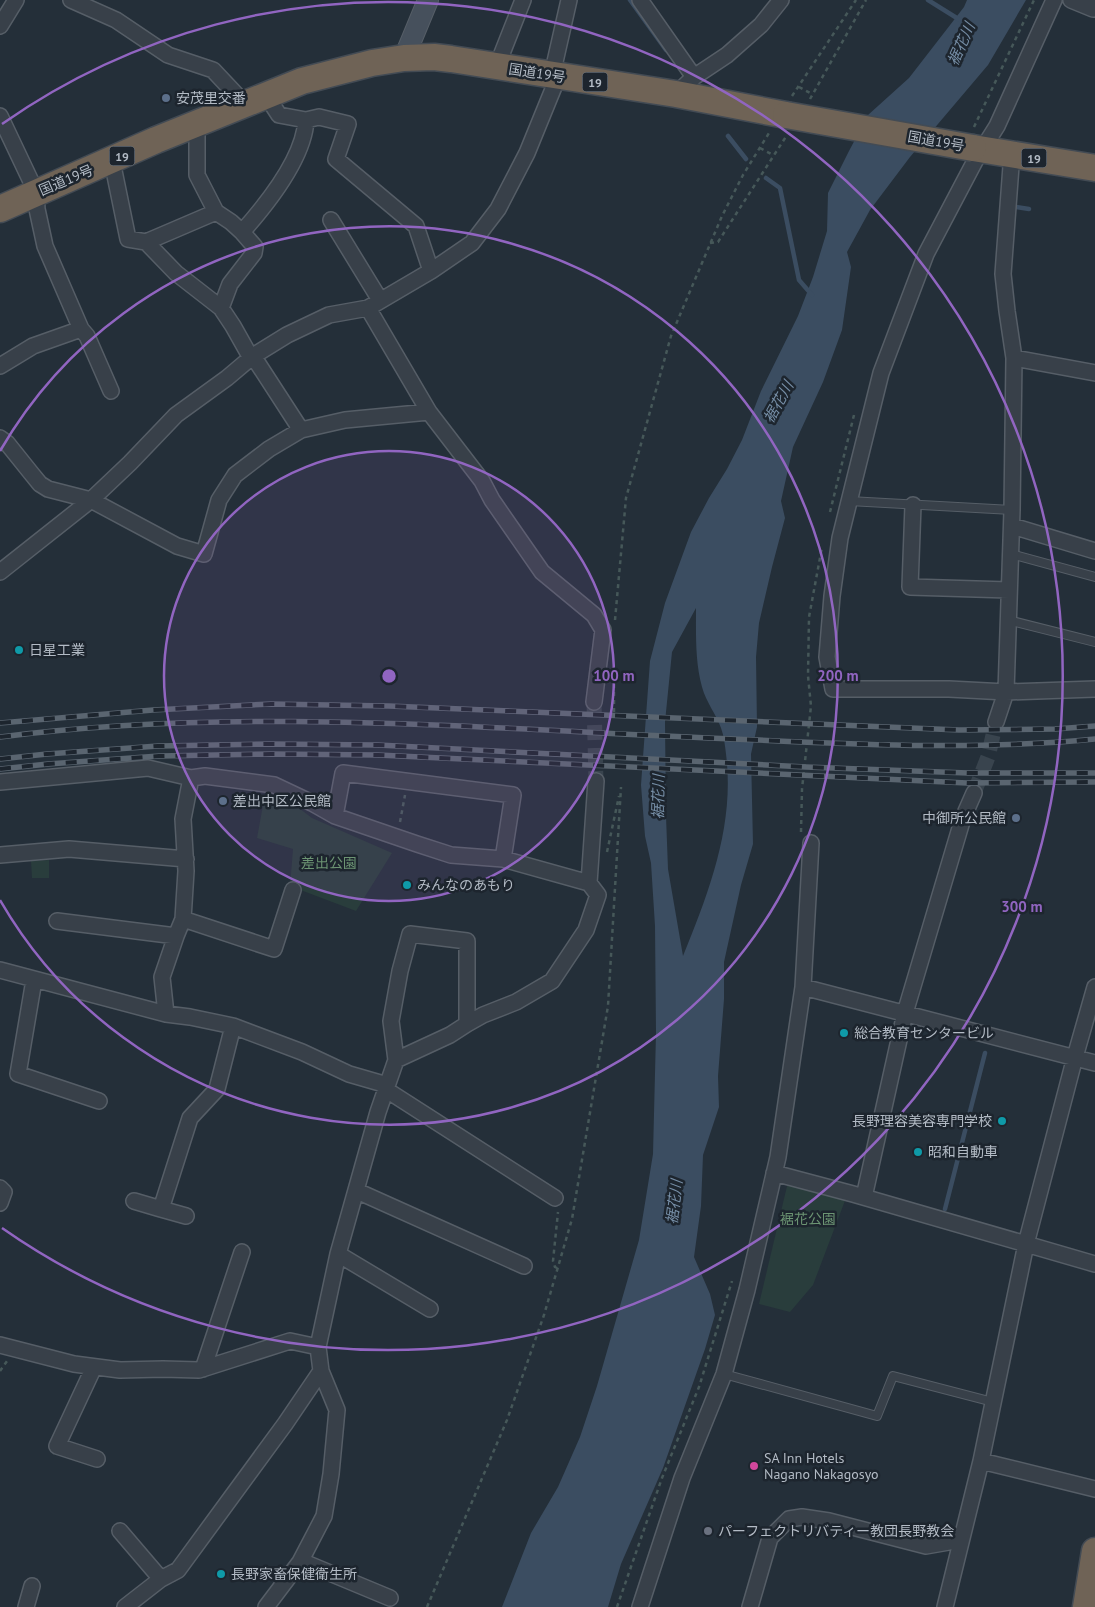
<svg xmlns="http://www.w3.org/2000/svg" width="1095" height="1607" font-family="'PT Sans','Noto Sans JP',sans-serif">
	<rect width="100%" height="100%" fill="#242f39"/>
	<path fill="#293d3c" d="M265,794L287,799L312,818L392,853L356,911L290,886L293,849L257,838Z
		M49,860V878H32L31,861Z
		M788,1182L846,1198L813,1285L790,1312L759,1304Z"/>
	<path fill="#3b4d61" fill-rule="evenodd" d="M967,0H1026L988,65L910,157L870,210L847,252L851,267L842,330L823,382L793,447L781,501L785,518L772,567L759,623L756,657L757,727L751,754L753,844L741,885L724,962V999L718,1076L719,1107L703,1155L701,1206L694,1257L710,1294L715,1315L705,1349L663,1468L621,1564L608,1607H502L531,1533L558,1487L580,1437L597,1386L639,1240L653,1154L656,1033L655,926L651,863L645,836L641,785L650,661L665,603L691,532L709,498L727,469L742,440L761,391L798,316L813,277L827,231L828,193L849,151L868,115L909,78L964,7ZM696,608C696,634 695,662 702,687C706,702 716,714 721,728C724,736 725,746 726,754C735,825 709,892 683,956L668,869L666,816L665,722L672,652Z"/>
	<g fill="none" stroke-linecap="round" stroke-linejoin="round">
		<path stroke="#3b4d61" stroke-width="4.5" d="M630,0L666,50
			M928,0L960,20
			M728,136L746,159
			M766,178L780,188L799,280L812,295
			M1016,207L1029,209
			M945,1209L985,1053"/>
		<path stroke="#39444e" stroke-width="15" stroke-dasharray="15 8" stroke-linecap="butt" d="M594,702L596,781
			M974,793L988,757L996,722"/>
		<g stroke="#565e67" stroke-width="10">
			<path id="lane" d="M849,501L1012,510
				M1011,554L1095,577
				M1008,620L1095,642
				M724,1374L877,1416L893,1376L993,1402"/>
		</g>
		<g stroke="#565e67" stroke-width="18">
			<path id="street" d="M71,0L116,20L168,55L213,70L245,104
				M640,0L694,77
				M1054,0L997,126L975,161L926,254L881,373L840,538L832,596L827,657L833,689H949L1006,692L1095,689
				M1071,0L1093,9L1095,7
				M0,26L16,0
				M497,66L523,0
				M552,75L569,0
				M676,94L694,77L727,55L761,25L781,0
				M266,95L279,115L306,120L319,117L348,124L336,159L416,226L431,271
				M0,116L36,192L37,209L45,246L81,329L87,336L111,391
				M197,123V175L216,212L231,222L242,232L255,247L254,253L230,284L221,308
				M1014,154L1011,166L1003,274L1007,311L1014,358
				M112,161L128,239L146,242L216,212
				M331,220L380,300
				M242,232C267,204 304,158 306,120
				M146,242L176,273L221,308L233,326L251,358
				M368,308L429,412L482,481L492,500L542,572L594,615L603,630L594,702
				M253,356L301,430
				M0,366L33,346L81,329
				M0,438L7,443L31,473L40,484L48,489L91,500L177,546L204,554L219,500L235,475L269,449L301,430L345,420L429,412
				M913,505L910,587L1009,590
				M1012,526L1095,551
				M0,572L91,500L130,463L176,415L227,378L253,356L287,335L329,315L368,308L431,271L472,243L498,209L527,153L558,77
				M996,722L1006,692L1012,510L1014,358L1095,373
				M0,782L148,768L191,778
				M335,816L343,773L513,795L503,859
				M0,855L69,849L186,859
				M589,883L596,781
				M183,919L274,949L293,890
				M57,921L176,936
				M0,970L166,1014L190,1017L233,1026L302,1052L349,1074L387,1085
				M34,980L18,1074L99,1101
				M803,987L1095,1063
				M166,1014L162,977L176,936L183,919L186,871L183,819L191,778L205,776L274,785L312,803L335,816L417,844L451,855L503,859L589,883L598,895L586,930L552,981L516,1002L483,1015L467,1024L450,1035L396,1060
				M385,1089L555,1198
				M774,1173L853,1194L1095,1264
				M0,1188L4,1192L0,1203
				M357,1191L524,1266
				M864,1197L905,1013L963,818L974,793
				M134,1201L161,1209L190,1118L217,1089L233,1026
				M161,1209L186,1216
				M338,1254L430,1309
				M0,1345L74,1364L120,1370L163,1369L199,1370L290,1341L318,1347
				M94,1367L57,1446L97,1459
				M203,1369L242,1252
				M981,1461L1095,1489
				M120,1531L161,1579
				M301,1561L390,1598
				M26,1607L32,1586
				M125,1607L161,1579L178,1570L285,1424L321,1371L318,1347L338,1254L378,1112L396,1060L391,1021L400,971L410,934L467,941V1024
				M266,1607L300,1562L324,1516L331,1474L337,1410L321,1371
				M640,1607L682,1478L724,1374L747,1290L778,1157L803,987L811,843
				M750,1607L770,1538L789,1519L802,1517L829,1521L926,1546L949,1542L962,1537
				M945,1607L981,1461L1026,1244L1075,1057L1095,987"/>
		</g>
		<g stroke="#565e67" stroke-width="22">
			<path id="secondary" d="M404,58L428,0"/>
		</g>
		<g stroke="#434b54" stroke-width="29">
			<path id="highway" d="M973,148L1095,168
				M0,209L156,140L302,81L372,63L404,58L434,57L451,59L676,94L786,115
				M1086,1607L1095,1551"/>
		</g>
		<path stroke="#465859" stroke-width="2.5" stroke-dasharray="4 4" stroke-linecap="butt" d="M799,87L812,94
			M792,96L856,0
			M810,99L866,0
			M974,127L1034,0
			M760,148L773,155
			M710,243L718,242L787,135
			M830,512L854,415
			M615,620L626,498L671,336L722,216L743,175L769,133
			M614,712V671
			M400,822L405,795
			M801,832L802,789L811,706L808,676L809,617L822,547
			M607,852L619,796
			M557,1268L555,1267L553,1261L558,1212
			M0,1371L7,1361
			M427,1607L507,1420L544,1315L572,1219L608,1006L621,787
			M617,1607L662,1478L699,1387L732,1281"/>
		<use href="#lane" stroke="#384049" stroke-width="8"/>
		<use href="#street" stroke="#384049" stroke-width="15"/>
		<use href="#secondary" stroke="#46505c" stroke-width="20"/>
		<use href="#highway" stroke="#6f6356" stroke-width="26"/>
		<g stroke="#5a6570" stroke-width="5.5">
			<path id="rail" d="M0,723L153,710L271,704L389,706L959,730L1055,729L1095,726
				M0,737C252,705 507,731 759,740C871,745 984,750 1095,739
				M0,759L47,754L158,746L270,744L378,745L806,767L968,773H1095
				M0,769L48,764L159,756L271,754L378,755L967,783L1095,782"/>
		</g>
		<use href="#rail" stroke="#1d252e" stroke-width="4" stroke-dasharray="11" stroke-linecap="butt"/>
		<g stroke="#434b54" stroke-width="29" stroke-linecap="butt">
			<path id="highway-bridge" d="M786,115L973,148"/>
		</g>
		<use href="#highway-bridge" stroke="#6f6356" stroke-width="26"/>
	</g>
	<circle cx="389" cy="676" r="225" fill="#9165c1" fill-opacity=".12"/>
	<g fill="none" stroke="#9165c1" stroke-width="2.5">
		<circle cx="389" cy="676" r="225"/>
		<path d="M0 451A449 449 0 1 1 0 900"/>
		<path d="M2 124A674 674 0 1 1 2 1228"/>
	</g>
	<g fill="#5c6f8a" stroke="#1d252e" stroke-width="2">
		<circle cx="166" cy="98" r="5"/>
		<circle cx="223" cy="801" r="5"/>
		<circle cx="1016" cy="818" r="5"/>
	</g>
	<g fill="#0f9aa8" stroke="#1d252e" stroke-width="2">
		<circle cx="19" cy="650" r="5"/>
		<circle cx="407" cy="885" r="5"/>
		<circle cx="844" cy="1033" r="5"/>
		<circle cx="1002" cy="1121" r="5"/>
		<circle cx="918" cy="1152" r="5"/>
		<circle cx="221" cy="1574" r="5"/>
	</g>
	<circle fill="#d1479c" stroke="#1d252e" stroke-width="2" cx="754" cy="1466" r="5"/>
	<circle fill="#6b7280" stroke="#1d252e" stroke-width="2" cx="708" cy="1531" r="5"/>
	<g text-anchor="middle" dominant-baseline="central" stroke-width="5" stroke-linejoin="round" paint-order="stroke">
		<g fill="#1d252e" stroke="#868e98" stroke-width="1">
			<rect x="582.5" y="72.5" width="25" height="19" rx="4"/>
			<rect x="109.5" y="146.5" width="25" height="19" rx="4"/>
			<rect x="1021.5" y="148.5" width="25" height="19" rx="4"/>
		</g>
		<g font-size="12" font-weight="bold" fill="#b3bbc5">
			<text x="595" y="82">19</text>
			<text x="122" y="156">19</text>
			<text x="1034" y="158">19</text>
		</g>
		<g font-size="14" fill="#b3bbc5" stroke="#1d252e">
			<text transform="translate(537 73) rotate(9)">国道19号</text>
			<text transform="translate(936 141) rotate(10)">国道19号</text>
			<text transform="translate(66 180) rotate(-23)">国道19号</text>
		</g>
		<g font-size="14" fill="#b3bbc5" stroke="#1d252e" text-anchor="start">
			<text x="176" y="98">安茂里交番</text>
			<text x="29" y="650">日星工業</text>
			<text x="233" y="801">差出中区公民館</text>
			<text x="1006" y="818" text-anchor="end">中御所公民館</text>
			<text x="417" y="885">みんなのあもり</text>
			<text x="854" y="1033">総合教育センタービル</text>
			<text x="992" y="1121" text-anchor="end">長野理容美容専門学校</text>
			<text x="928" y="1152">昭和自動車</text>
			<text x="764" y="1458">SA Inn Hotels<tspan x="764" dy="16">Nagano Nakagosyo</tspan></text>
			<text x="718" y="1531">パーフェクトリバティー教団長野教会</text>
			<text x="231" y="1574">長野家畜保健衛生所</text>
		</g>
		<g font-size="14" fill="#6c9473" stroke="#1d252e">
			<text x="329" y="863">差出公園</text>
			<text x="808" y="1219">裾花公園</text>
		</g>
		<g font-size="15" font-style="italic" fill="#768ea6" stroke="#1d252e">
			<text transform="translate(961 44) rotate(-66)">裾花川</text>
			<text transform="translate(778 402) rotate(-61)">裾花川</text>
			<text transform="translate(658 797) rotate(-89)">裾花川</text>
			<text transform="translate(674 1202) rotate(-83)">裾花川</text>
		</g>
	</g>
	<circle cx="389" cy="676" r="8" fill="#9165c1" stroke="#1d252e" stroke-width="2.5"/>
	<g font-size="15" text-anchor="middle" font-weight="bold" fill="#9165c1" stroke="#1d252e" stroke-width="5" stroke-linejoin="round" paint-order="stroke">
		<text x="614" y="681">100 m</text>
		<text x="838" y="681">200 m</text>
		<text x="1022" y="912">300 m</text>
	</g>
</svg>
